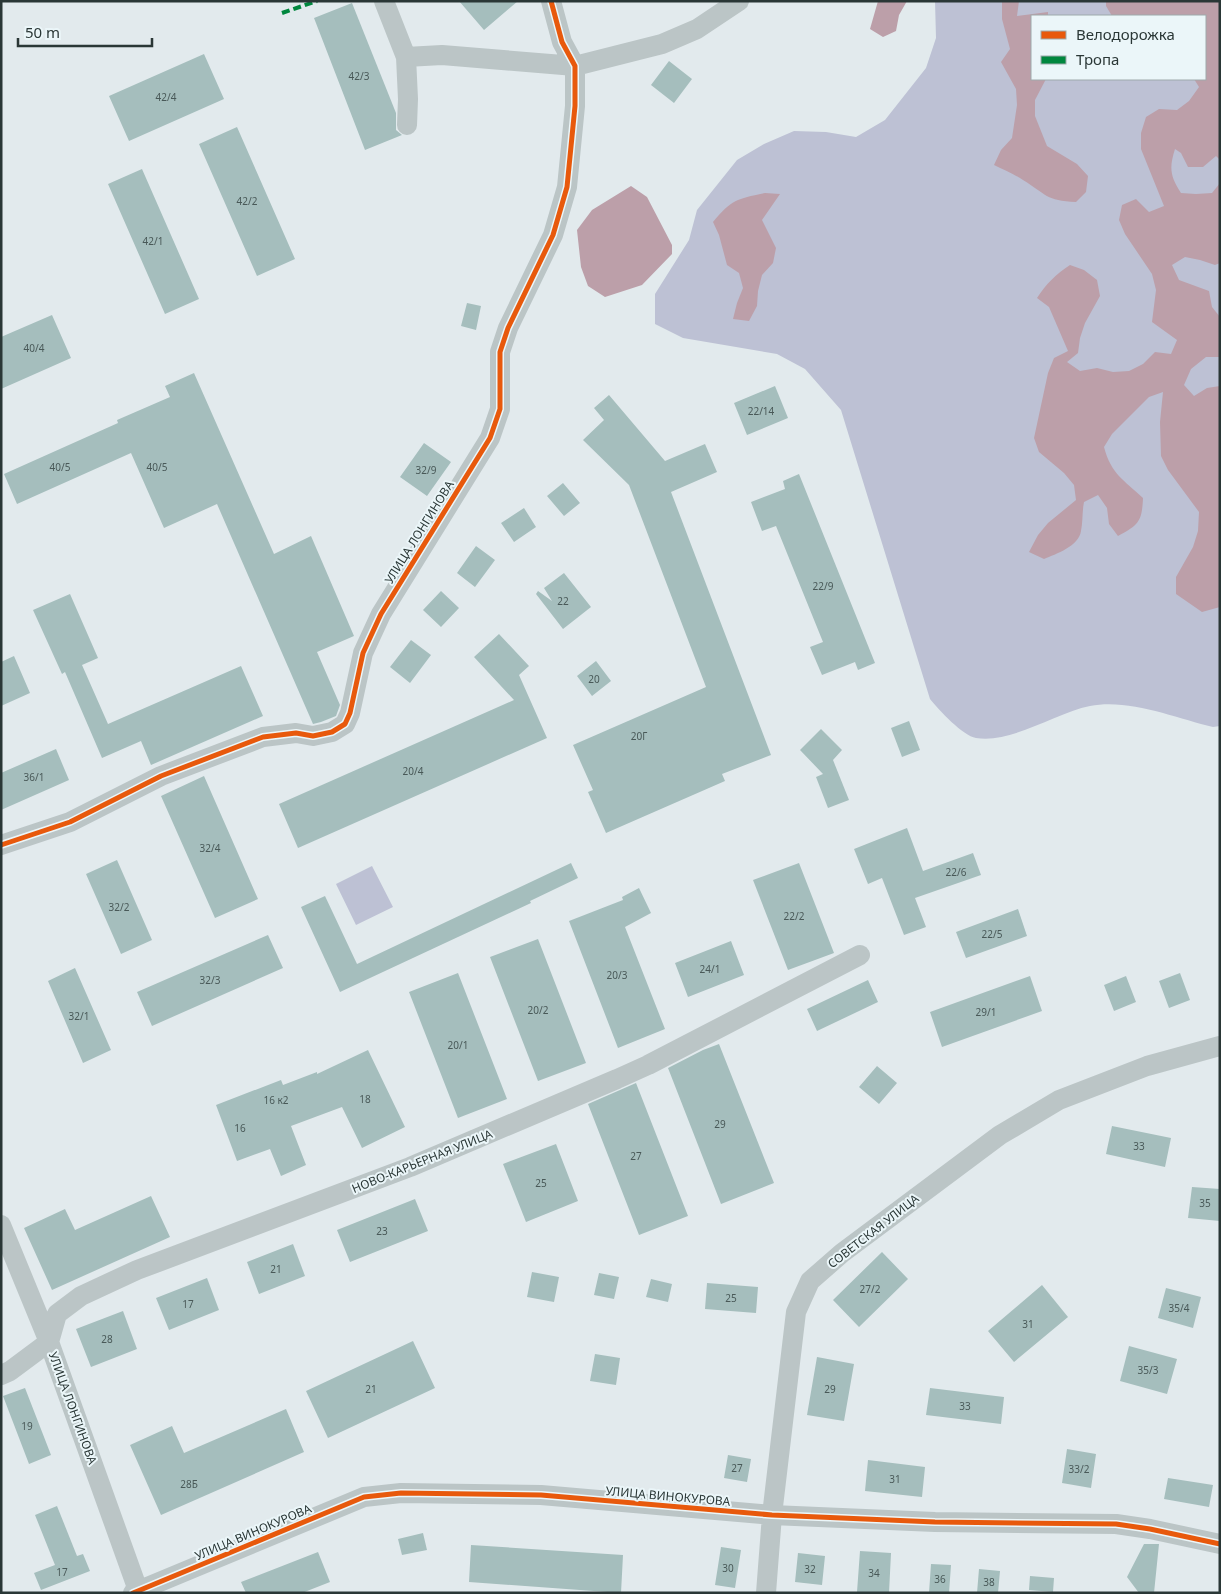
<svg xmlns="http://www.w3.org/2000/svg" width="1221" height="1594" font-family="'Noto Sans',sans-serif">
	<rect width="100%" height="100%" fill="#e2eaed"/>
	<path fill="#bdc1d4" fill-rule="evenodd" d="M935,1H1220V726L1213,727C1176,718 1128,698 1090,706C1055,713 1011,744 976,738C963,736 939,710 930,699L841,410L805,369L777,354L683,338L655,324V294L689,240L697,210L737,160L764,144L794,131L826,132L856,137L885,120L926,68L936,38ZM1032,16H1205V79H1032Z
		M372,866L393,907L356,925L336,884Z"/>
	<path fill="#bc9fa9" d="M878,1H907L899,15L896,31L883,37L870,29Z
		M1002,1H1019L1017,16L1048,12V16H1032V79H1046L1035,100V116L1047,146L1077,164L1088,176L1086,192L1076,202C1046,201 1046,194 1023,180C1014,174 1004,170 994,165L1001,150L1012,138L1017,105L1016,89L1001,62L1010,49L1002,19Z
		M1106,1H1220V160L1216,156L1203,167H1188L1181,153L1175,149C1169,168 1170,176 1181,193L1196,194L1212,193L1220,183V263L1215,265L1200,260L1185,257L1172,265L1179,280L1209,291L1212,307L1220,317V357H1206L1191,369L1184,385L1194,396L1207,388L1220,386V607L1202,612L1176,594V577L1193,547L1198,531L1199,512L1168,470L1161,456L1160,422L1163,392L1149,397L1112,434L1104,447C1111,474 1124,480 1143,498C1142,521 1139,525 1118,536L1109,524L1107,508L1098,495L1084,502C1082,512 1083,521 1081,531C1079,546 1056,554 1044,559L1029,552L1038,535L1048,523L1076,500L1074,485L1064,473L1039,452L1034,438L1048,373L1054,358L1068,351L1049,307L1037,298C1046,284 1056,274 1070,265L1084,270L1097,280L1100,296L1085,323L1080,338L1078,353L1067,362L1080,371L1097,368L1113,372L1129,371L1143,364L1155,352L1171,354L1177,340L1152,322L1156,290L1152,274L1125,234L1119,220L1122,205L1136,199L1149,212L1164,206L1141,149V133L1146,117L1159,109L1177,110L1189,101L1199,87L1194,79H1205V16H1112L1106,6Z
		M631,186L647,197L672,245V254L642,285L605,297L588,286L581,267L577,230L592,210Z
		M765,193L780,194L762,220L776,248L773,263L762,275L758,291L757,306L749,321L733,319L737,303L743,288L739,273L727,265L719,235L713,222C732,199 737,199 765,193Z"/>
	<path fill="#a5bebd" d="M459,1H518L484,30Z
		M352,3L396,113V130L402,135L365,150L314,18Z
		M204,54L224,99L129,141L109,96Z
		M669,61L692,79L674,103L651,85Z
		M237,127L295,259L257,276L199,144Z
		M142,169L199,299L165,314L108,184Z
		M467,303L481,306L476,330L461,326Z
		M52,315L71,358L1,389V337Z
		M194,373L274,554L311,536L354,636L317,652L340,705L336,716L321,722L313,724L217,504L164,528L131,453L17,504L4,474L118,423L117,420L170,397L165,386Z
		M775,386L788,418L747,435L734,403Z
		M609,395L665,461L705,444L717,472L671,492L771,755L722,774L725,781L606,833L588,792L593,790L573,745L706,687L629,485L583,440L604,420L594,408Z
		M424,443L451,462L427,496L400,477Z
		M799,474L875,663L858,670L855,662L822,675L810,647L823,642L776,526L762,531L751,502L785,489L783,481Z
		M563,483L580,503L564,516L547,496Z
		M524,508L536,527L514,542L501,523Z
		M476,546L495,560L475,587L457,573Z
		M564,573L591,607L563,629L536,594L538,591L552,601L544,588Z
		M441,591L459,608L441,627L423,610Z
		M70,594L98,658L82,665L108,724L241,666L263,716L151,765L141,741L102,758L65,672L62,674L33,610Z
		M499,634L529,666L519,675L547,738L298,848L279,804L514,700L474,657Z
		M411,640L431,655L410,683L390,667Z
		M14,656L30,693L1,706V662Z
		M596,661L611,681L592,696L577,676Z
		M909,721L920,750L902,757L891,728Z
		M821,729L842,750L833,760L849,800L828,808L816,777L823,774L800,750Z
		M56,749L69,780L1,810V773Z
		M204,776L258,899L215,918L161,796Z
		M907,828L923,871L973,853L981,875L915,898L926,927L904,935L882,878L868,884L854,849Z
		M117,860L152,940L121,954L86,874Z
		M571,863L578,878L530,901L531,903L340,992L301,907L325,896L357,964Z
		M799,863L834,953L788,970L753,880Z
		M639,888L651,913L625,927L665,1029L618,1048L569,921L623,900L622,897Z
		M1018,909L1027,936L966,958L956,932Z
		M268,935L283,968L152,1026L137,992Z
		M538,939L586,1063L538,1081L490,957Z
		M731,941L744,975L688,997L675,963Z
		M75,968L111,1050L83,1063L48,981Z
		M458,973L507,1099L458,1118L409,992Z
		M1180,973L1190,1000L1169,1008L1159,981Z
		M1030,976L1042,1011L942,1047L930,1012Z
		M1126,976L1136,1002L1114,1011L1104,985Z
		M868,980L878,1002L817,1031L807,1009Z
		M719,1044L774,1183L721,1204L668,1068L703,1050Z
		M368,1050L405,1127L362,1148L342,1107L291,1126L306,1165L281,1176L270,1149L237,1161L216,1105L281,1080L283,1085L317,1072V1074Z
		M877,1066L897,1083L879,1104L859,1087Z
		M636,1083L688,1216L639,1235L588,1104Z
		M1112,1126L1171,1138L1165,1167L1106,1154Z
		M556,1144L578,1201L526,1222L503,1164Z
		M1192,1187L1220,1189V1221L1188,1218Z
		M151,1196L170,1237L52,1290L24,1228L65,1209L75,1230Z
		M415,1199L428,1231L350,1262L337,1230Z
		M293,1244L305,1276L259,1294L247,1262Z
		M882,1252L908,1279L859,1327L833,1300Z
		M532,1272L559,1277L554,1302L527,1297Z
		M599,1273L619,1277L614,1299L594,1295Z
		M207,1278L219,1310L169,1330L156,1298Z
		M651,1279L672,1284L668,1302L646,1297Z
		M707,1283L758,1287L756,1313L705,1309Z
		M1042,1285L1068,1317L1014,1362L988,1331Z
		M1166,1288L1201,1297L1193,1328L1158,1318Z
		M123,1311L137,1349L91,1367L76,1329Z
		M413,1341L435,1388L328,1438L306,1391Z
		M1129,1346L1177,1359L1167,1394L1120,1381Z
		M595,1354L620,1358L616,1385L590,1381Z
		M817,1357L854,1364L844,1421L807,1415Z
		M25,1388L51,1455L29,1464L3,1396Z
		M930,1388L1004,1397L1001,1424L926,1415Z
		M286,1409L304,1452L161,1515L130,1445L172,1426L184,1453Z
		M1067,1449L1096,1454L1091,1488L1062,1483Z
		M728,1455L751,1459L747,1482L724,1478Z
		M868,1460L925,1467L922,1497L865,1491Z
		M1168,1478L1213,1485L1209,1507L1164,1499Z
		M57,1506L77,1556L83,1554L90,1571L41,1590L34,1573L55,1565L35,1515Z
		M423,1533L427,1550L402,1555L398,1539Z
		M1144,1544H1159L1154,1593H1139L1127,1577Z
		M471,1545L623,1555L621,1593L469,1582Z
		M721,1547L741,1550L735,1588L715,1585Z
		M860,1551L891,1553L889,1593L857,1592Z
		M318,1552L330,1582L302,1593H246L241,1582Z
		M798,1553L825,1556L822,1585L795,1582Z
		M931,1564L951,1565L949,1593H929Z
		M979,1569L1000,1571L998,1593H977Z
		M1030,1576L1054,1578L1053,1592L1029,1590Z"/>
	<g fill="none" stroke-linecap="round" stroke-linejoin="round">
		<path stroke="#bbc5c6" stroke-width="20" d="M384,1L406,57L408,99L407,125
			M406,57L442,55L575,66L662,44L697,29L739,1
			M1,845L70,822L161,776L263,737L296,733L313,736L332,732L345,724L350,713L363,653L381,614L490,438L500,409V352L508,328L553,235L567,187L575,106V66L562,42L551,1
			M1,1225L49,1342L139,1593
			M1,1375L10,1371L49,1342L57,1314L81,1296L137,1270L410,1167L617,1079L648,1065L860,955
			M133,1593L364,1497L401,1493L541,1495L772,1515L935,1522L1116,1524L1150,1529L1220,1544
			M766,1593L772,1515L796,1312L810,1281L842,1253L1000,1135L1059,1100L1147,1066L1220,1046"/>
		<path stroke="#00873e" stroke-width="4" stroke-dasharray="8 4" stroke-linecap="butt" d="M282,13L317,1"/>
		<g stroke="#ebf6f9" stroke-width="8">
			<path id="cycleway" d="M1,845L70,822L161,776L263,737L296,733L313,736L332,732L345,724L350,713L363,653L381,614L490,438L500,409V352L508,328L553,235L567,187L575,106V66L562,42L551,1
				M133,1593L364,1497L401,1493L541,1495L772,1515L935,1522L1116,1524L1150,1529L1220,1544"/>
		</g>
		<use href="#cycleway" stroke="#e8590c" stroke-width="5"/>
	</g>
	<g text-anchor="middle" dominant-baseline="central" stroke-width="4" stroke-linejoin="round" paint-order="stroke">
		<g font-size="10" fill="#495958">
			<text x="359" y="76">42/3</text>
			<text x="166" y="97">42/4</text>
			<text x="247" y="201">42/2</text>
			<text x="153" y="241">42/1</text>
			<text x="34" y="348">40/4</text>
			<text x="761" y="411">22/14</text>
			<text x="60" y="467">40/5</text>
			<text x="157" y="467">40/5</text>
			<text x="426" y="470">32/9</text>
			<text x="823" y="586">22/9</text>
			<text x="563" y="601">22</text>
			<text x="594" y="679">20</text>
			<text x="639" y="736">20Г</text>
			<text x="413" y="771">20/4</text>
			<text x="34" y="777">36/1</text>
			<text x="210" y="848">32/4</text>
			<text x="956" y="872">22/6</text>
			<text x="119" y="907">32/2</text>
			<text x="794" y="916">22/2</text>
			<text x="992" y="934">22/5</text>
			<text x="710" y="969">24/1</text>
			<text x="617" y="975">20/3</text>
			<text x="210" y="980">32/3</text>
			<text x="538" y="1010">20/2</text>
			<text x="986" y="1012">29/1</text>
			<text x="79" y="1016">32/1</text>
			<text x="458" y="1045">20/1</text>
			<text x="365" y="1099">18</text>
			<text x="276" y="1100">16 к2</text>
			<text x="720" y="1124">29</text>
			<text x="240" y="1128">16</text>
			<text x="1139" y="1146">33</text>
			<text x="636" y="1156">27</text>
			<text x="541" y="1183">25</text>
			<text x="1205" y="1203">35</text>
			<text x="382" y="1231">23</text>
			<text x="276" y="1269">21</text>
			<text x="870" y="1289">27/2</text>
			<text x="731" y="1298">25</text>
			<text x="188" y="1304">17</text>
			<text x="1179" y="1308">35/4</text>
			<text x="1028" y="1324">31</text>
			<text x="107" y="1339">28</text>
			<text x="1148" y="1370">35/3</text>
			<text x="371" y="1389">21</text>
			<text x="830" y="1389">29</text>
			<text x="965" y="1406">33</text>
			<text x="27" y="1426">19</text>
			<text x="737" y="1468">27</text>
			<text x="1079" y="1469">33/2</text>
			<text x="895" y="1479">31</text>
			<text x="189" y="1484">28Б</text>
			<text x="728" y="1568">30</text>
			<text x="810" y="1569">32</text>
			<text x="62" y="1572">17</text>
			<text x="874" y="1573">34</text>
			<text x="940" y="1579">36</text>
			<text x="989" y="1582">38</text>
		</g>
		<g font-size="12" fill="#2a3736" stroke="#ebf6f9">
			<text transform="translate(419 532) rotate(-58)">УЛИЦА ЛОНГИНОВА</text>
			<text transform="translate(422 1161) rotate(-22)">НОВО-КАРЬЕРНАЯ УЛИЦА</text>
			<text transform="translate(873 1231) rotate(-38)">СОВЕТСКАЯ УЛИЦА</text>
			<text transform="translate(73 1408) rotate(70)">УЛИЦА ЛОНГИНОВА</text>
			<text transform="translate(668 1496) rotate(5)">УЛИЦА ВИНОКУРОВА</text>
			<text transform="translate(253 1532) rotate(-23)">УЛИЦА ВИНОКУРОВА</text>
		</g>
	</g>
	<rect width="1221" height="1594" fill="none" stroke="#2a3736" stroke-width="5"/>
	<rect x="1031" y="15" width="175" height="65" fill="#ebf6f9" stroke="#9eaaab"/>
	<rect x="1041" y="31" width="25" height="8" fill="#e8590c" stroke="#9eaaab"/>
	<text x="1076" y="40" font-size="15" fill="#2a3736">Велодорожка</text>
	<rect x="1041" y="56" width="25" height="8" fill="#00873e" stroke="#9eaaab"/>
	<text x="1076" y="65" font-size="15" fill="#2a3736">Тропа</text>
	<path d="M18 38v8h134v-8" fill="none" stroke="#2a3736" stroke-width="2.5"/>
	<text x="25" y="38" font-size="15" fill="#2a3736" stroke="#ebf6f9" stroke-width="4" paint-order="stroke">50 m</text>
</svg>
